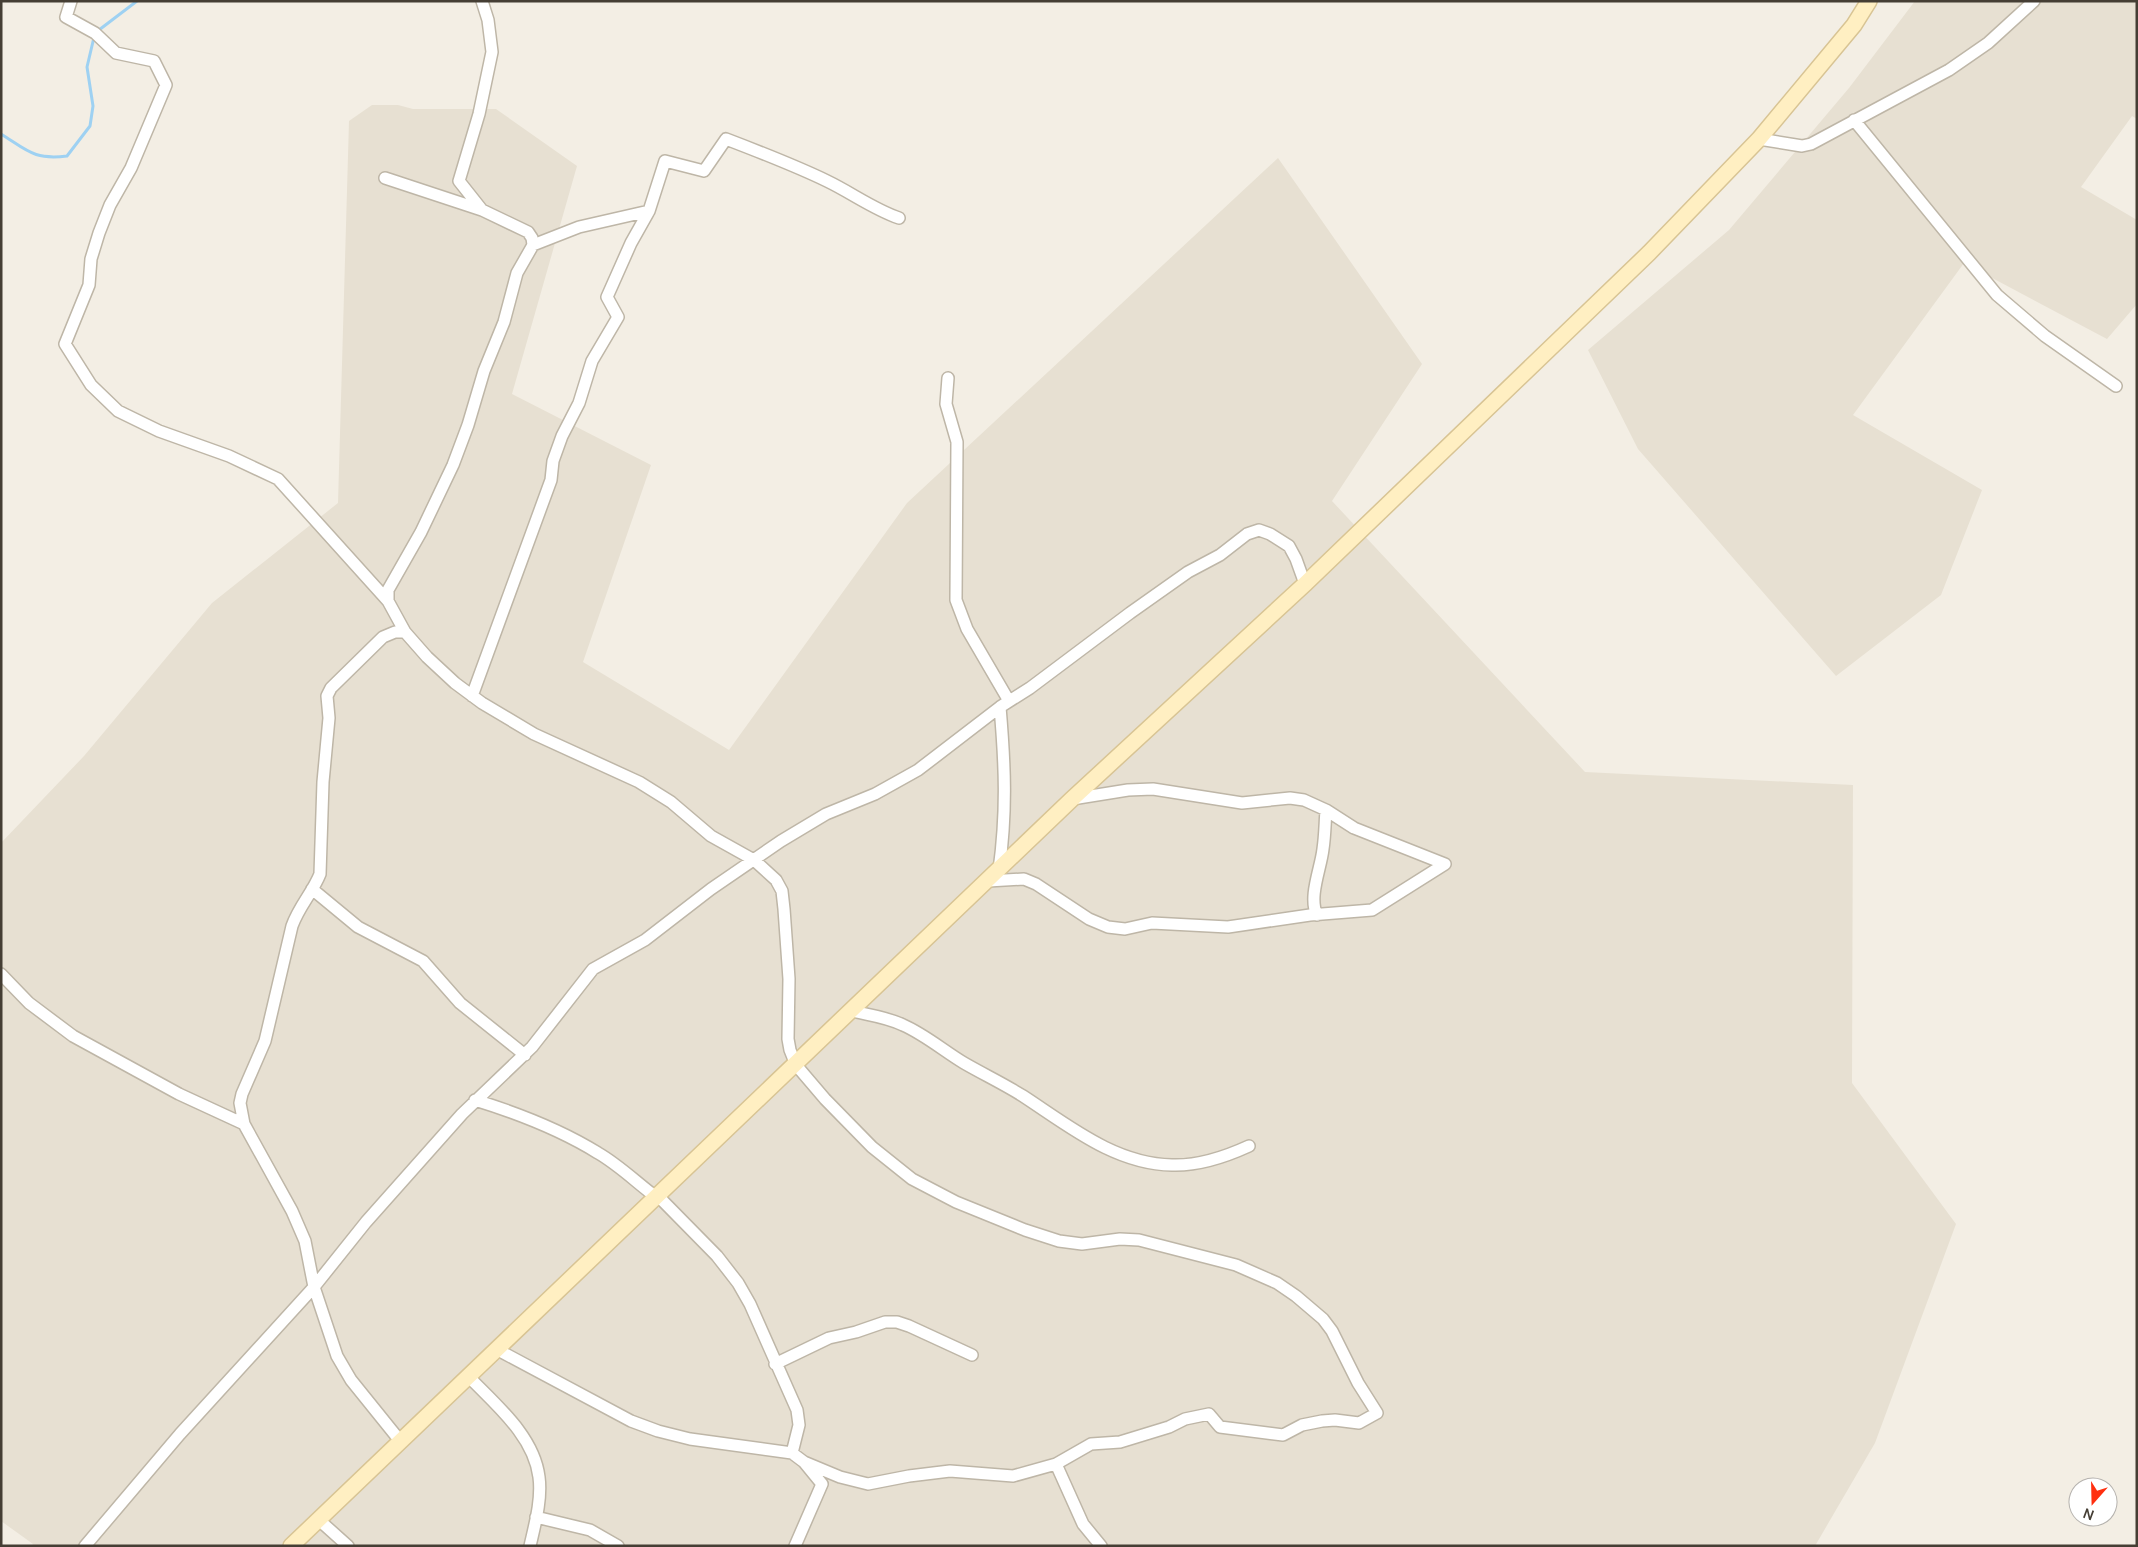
<svg xmlns="http://www.w3.org/2000/svg" width="2138" height="1547" font-family="Manrope,sans-serif">
	<rect width="100%" height="100%" fill="#f3eee4"/>
	<path fill="#e7e0d2" d="M1915,1H2137V119L2132,116L2081,187L2137,220V304L2107,339L1964,263L1853,415L1982,490L1941,595L1836,676L1638,449L1588,350L1729,230L1849,88Z
		M372,105H398L413,109H496L577,166L512,394L651,465L583,662L729,750L907,503L1278,158L1422,364L1332,501L1585,772L1853,785L1852,1083L1956,1224L1875,1443L1815,1546H32L33,1544L1,1521V843L84,756L212,603L338,503L349,121Z"/>
	<g fill="none" stroke-linecap="round" stroke-linejoin="round">
		<path stroke="#9ed1f2" stroke-width="3" d="M1,134C28,151 34,160 67,156L90,126L93,106L87,67L95,33L137,1"/>
		<g stroke="#beb6a7" stroke-width="14">
			<path id="minor" d="M71,1L66,17L95,33L116,53L154,61L166,85L131,168L110,205L99,233L91,259L89,285L65,344L91,385L118,411L159,431L229,456L278,479L388,601
				M1854,120L1997,295L2045,336L2116,386
				M1759,139L1802,146L1811,144L1949,70L1988,43L2034,1
				M385,178L482,210L528,232L532,238L533,245L517,273L504,322L484,371L468,425L453,465L421,532L388,590V601L405,632L427,657L455,683L482,703L534,734L639,782L671,802L711,836L754,860L776,880L782,891L784,909L789,979L788,1039L790,1050L796,1065L825,1099L872,1147L912,1179L956,1202L1025,1230L1059,1241L1082,1244L1120,1239L1139,1240L1236,1265L1277,1283L1296,1296L1323,1319L1332,1331L1358,1383L1377,1413L1359,1423L1335,1420L1322,1421L1302,1425L1283,1435L1220,1427L1209,1414L1185,1419L1169,1427L1120,1442L1091,1444L1056,1464L1013,1476L950,1471L909,1476L868,1484L840,1477L804,1462L822,1484L795,1546
				M482,210L459,181L479,114L492,52L488,20L482,1
				M533,245L579,227L649,211L665,161L704,171L726,139C760,152 794,165 827,181C852,193 873,209 899,218
				M948,378L946,404L957,442L956,600L967,629L1009,701
				M472,696L551,480L553,461L562,436L579,403L592,361L618,317L607,297L631,243L649,211
				M1072,799L1128,790L1153,789L1242,803L1290,798L1304,800L1326,810L1354,828L1445,864
				M999,870C1007,811 1005,765 1000,707
				M988,881L1024,879L1036,884L1089,919L1108,927L1125,929L1152,923L1228,927L1310,915L1372,910L1445,864
				M312,889L358,927L423,961L460,1003L525,1055
				M1317,915C1308,897 1321,868 1323,849C1325,836 1325,823 1326,810
				M1,974L29,1003L73,1036L179,1094L244,1124L292,1211L305,1241L314,1287
				M852,1011C869,1015 887,1017 903,1025C924,1034 944,1051 964,1063C983,1074 1004,1084 1023,1096C1069,1126 1115,1164 1172,1165C1199,1166 1225,1157 1249,1146
				M475,1100C517,1113 561,1130 598,1153C619,1165 637,1183 656,1197
				M244,1124L240,1103L242,1094L265,1041L292,926C299,906 313,892 320,874L323,782L329,718L327,696L331,688L383,637L395,632H405
				M657,1195L717,1256L738,1283L750,1304L797,1410L799,1425L792,1453
				M314,1287L366,1222L462,1114L532,1047L593,969L645,940L711,889L781,841L826,814L875,794L918,770L1000,707L1030,688L1130,613L1188,572L1220,555L1247,534L1259,530L1270,534L1289,546L1296,559L1305,584
				M498,1350L631,1421L658,1431L690,1439L792,1453L804,1462
				M775,1364L829,1338L856,1332L885,1322H897L909,1326L972,1355
				M469,1377C496,1405 534,1436 539,1477C542,1499 535,1524 530,1546
				M1056,1464L1083,1524L1101,1546
				M536,1517L590,1530L618,1546
				M319,1520L348,1546
				M85,1546L180,1434L314,1287L337,1356L351,1380L401,1442"/>
		</g>
		<g stroke="#d8c494" stroke-width="18">
			<path id="secondary" d="M291,1546L1072,799L1305,584L1649,253L1759,139L1854,25L1869,1"/>
		</g>
		<use href="#minor" stroke="#fff" stroke-width="11"/>
		<use href="#secondary" stroke="#ffefc2" stroke-width="15"/>
	</g>
	<rect width="2138" height="1547" fill="none" stroke="#453e34" stroke-width="5"/>
	<g transform="translate(2093 1502) rotate(200)"><circle r="24" fill="#ffffff" stroke="#b5b2ae"/>
	<path d="M0-4L9 19L0 12L-9 19Z" fill="#ff2f0f"/>
	<text y="-8" font-size="14" font-weight="bold" text-anchor="middle" fill="#453e34">N</text>
	</g>
</svg>
